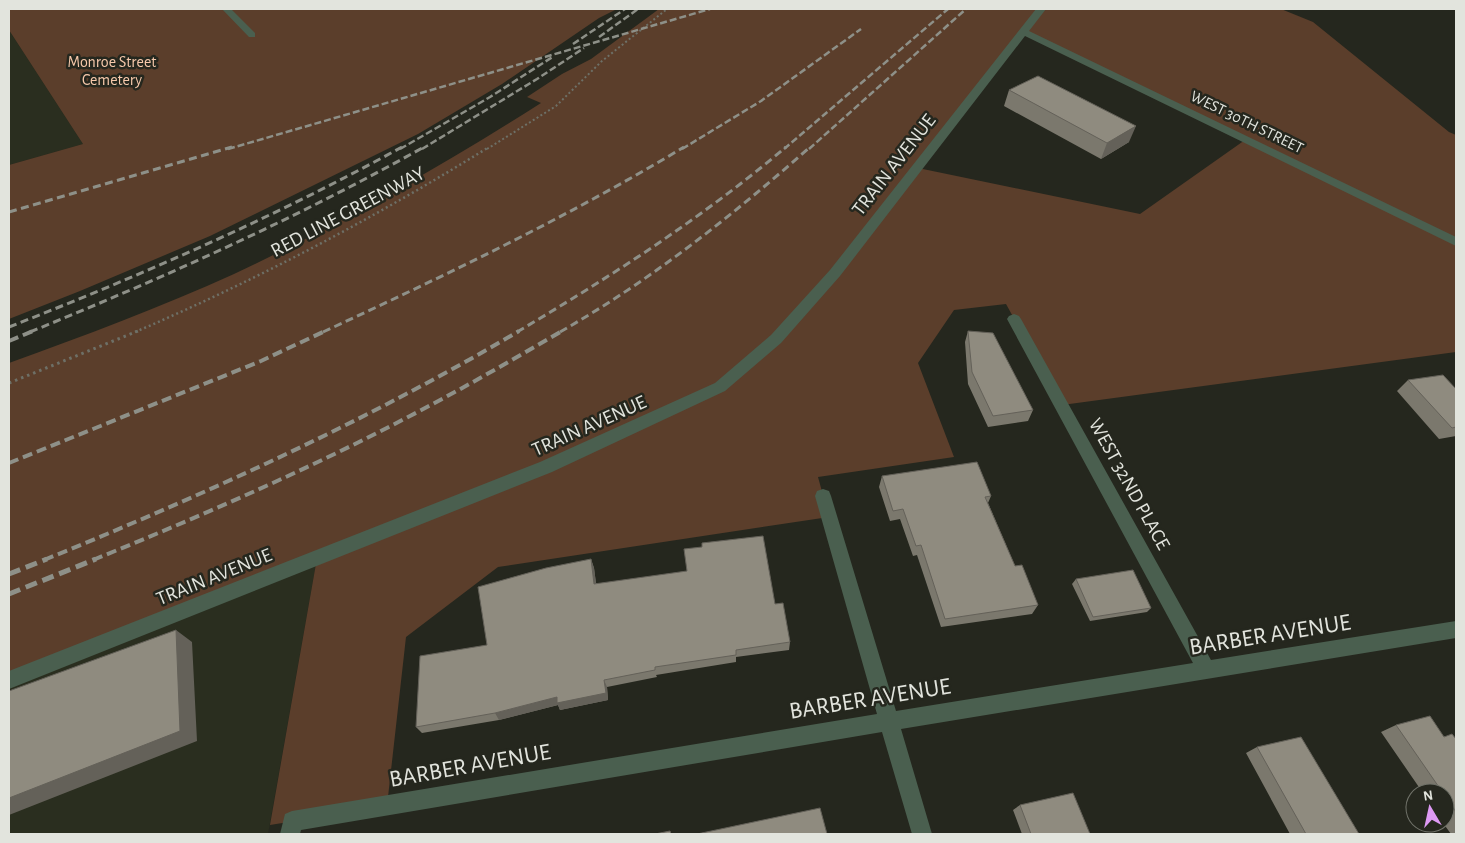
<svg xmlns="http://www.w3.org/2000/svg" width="1465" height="843" font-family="'Alegreya Sans',sans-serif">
	<rect width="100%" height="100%" fill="#25271e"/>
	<path fill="#2a2e1f" d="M9,30L83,144L9,165Z
		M317,558L268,834H9V680Z"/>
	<path fill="#5b3e2b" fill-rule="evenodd" d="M9,9H617L599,18L502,84L418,134L210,236L80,291L9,319V165L83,144L9,30Z
		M659,9H1281L1313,22L1449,132L1456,135V352L1062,405L1006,304L954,310L918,363L954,457L818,477L829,517L498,567L406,637L387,806L270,825L317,558L9,680V363C84,336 161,307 234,274C340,224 442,166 541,103L527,97L562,74L591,59ZM1023,32L1245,140L1140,214L918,168Z"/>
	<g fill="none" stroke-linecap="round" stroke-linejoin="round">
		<path stroke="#6e7067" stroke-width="2" stroke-dasharray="2 2.5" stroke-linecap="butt" d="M487,149L556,106L602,61L667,9"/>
		<path stroke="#6e7067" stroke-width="2.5" stroke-dasharray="2 3" stroke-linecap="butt" d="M135,332C257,280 376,217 489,147"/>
		<path stroke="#6e7067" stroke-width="3" stroke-dasharray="2.5 4" stroke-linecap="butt" d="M9,383L138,331"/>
		<path fill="#4a5f4f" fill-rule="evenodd" d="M222,9H231L255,33V37H249Z
			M1036,9H1046L1029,31L1456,237V246L1025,36L840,276L781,343L725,391L552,472L9,689V671L540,462L715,383L771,335L830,270Z
			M1014,314L1019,316L1021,319L1211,660L1456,621V638L901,729L932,834H912L882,732L301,830L300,834H280L285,814L292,811L877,714L815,496L817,491L823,489L829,491L831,496L896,711L1193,663L1007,319L1009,316Z"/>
		<path stroke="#8e9088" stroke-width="2.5" stroke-dasharray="7 3" stroke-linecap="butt" d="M599,37L638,9
			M573,44L625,9
			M228,149L710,9
			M400,149L490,97L554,56
			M422,149L537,79L584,48
			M682,149L761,101L861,29
			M784,149L948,9
			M809,149L966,9"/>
		<path stroke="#8e9088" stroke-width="3" stroke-dasharray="8 4.5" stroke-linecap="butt" d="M9,212L232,147
			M9,327C144,274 275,217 402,147
			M30,332C165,277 297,218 424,147
			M323,332C446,275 568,217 684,147
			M517,332C610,277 702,218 786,147
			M560,332C651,280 732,216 810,147"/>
		<path stroke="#8e9088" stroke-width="4" stroke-dasharray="10 5" stroke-linecap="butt" d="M9,341L33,331
			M9,463L261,361L325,331
			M44,560C206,494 367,421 519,331
			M93,560C201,516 307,470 410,416C462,389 512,360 562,331"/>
		<path stroke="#8e9088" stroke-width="5" stroke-dasharray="12 6" stroke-linecap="butt" d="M9,574L47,559
			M9,594L96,559"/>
	</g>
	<path fill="#7b786d" d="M1009,90L1129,142L1101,159L1004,106Z
		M968,331L1033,410L1028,421L988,427L968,384L965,342Z
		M1408,380L1456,389V436L1439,439L1397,391Z
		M882,476L991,496L988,503L1015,566L1038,605L1032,614L941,627L917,555L913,556L900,519L890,521L879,487Z
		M591,559L594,568L596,583L775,604L790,642L789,650L736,657V662L656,675L657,677L607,687L608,700L560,710L558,705L499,720L422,733L416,727L487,645Z
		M1076,579L1151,608L1147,612L1090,621L1072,584Z
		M1396,725L1456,739V834H1451L1443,823H1445V793H1423L1381,732Z
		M1257,747L1359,834H1290L1246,753Z
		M1020,805L1090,834H1022L1013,810Z"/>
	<path fill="#646159" d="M1136,126L1129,142L1101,159L1107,143Z
		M591,559L594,568L597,592L594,584Z
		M176,630L192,642L197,741L9,815V798Z
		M604,680L607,687L608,700L560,710L558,705L499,720L495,713Z"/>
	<path fill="#8f8b7f" stroke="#646159" d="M1038,76L1136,126L1107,143L1009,90Z
		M968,331L993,333L1033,410L993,416L972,372Z
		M1443,375L1456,389V427L1452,428L1408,380Z
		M977,462L991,496L985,497L1015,566L1022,565L1038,605L945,619L921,545L916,546L903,509L893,511L882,476Z
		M763,536L775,604L783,603L790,642L736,650V655L655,667V670L604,680L606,693L557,703V697L495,713L416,727L420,656L487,645L478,587L546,568L591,559L594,584L687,571L684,549L702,547V543Z
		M1133,570L1151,608L1093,617L1076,579Z
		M176,630L180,731L9,798V691Z
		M1430,716L1444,737L1452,734L1456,739V812L1445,795V793H1443L1396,725Z
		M1301,737L1359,834H1306L1257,747Z
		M1073,793L1090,834H1031L1020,805Z
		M820,808L827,834H697Z
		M670,831L671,834H655Z"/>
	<g text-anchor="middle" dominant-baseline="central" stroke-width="5" stroke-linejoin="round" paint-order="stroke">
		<g font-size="16" fill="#f7c9ab" stroke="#25271e">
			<text x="112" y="62">Monroe Street<tspan x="112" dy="18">Cemetery</tspan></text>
		</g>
		<g font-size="16" fill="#e2e4dd" stroke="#25271e">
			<text transform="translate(1247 122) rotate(26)">WEST 30TH STREET</text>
		</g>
		<g font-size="20" fill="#e2e4dd" stroke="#25271e">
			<text transform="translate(894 165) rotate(-52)">TRAIN AVENUE</text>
			<text transform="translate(348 212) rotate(-28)">RED LINE GREENWAY</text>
			<text transform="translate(589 426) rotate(-24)">TRAIN AVENUE</text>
			<text transform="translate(1129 484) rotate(61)">WEST 32ND PLACE</text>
			<text transform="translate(214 577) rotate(-22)">TRAIN AVENUE</text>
		</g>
		<g font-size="24" fill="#e2e4dd" stroke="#25271e">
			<text transform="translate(1270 635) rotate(-9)">BARBER AVENUE</text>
			<text transform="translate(870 699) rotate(-9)">BARBER AVENUE</text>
			<text transform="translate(470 766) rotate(-10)">BARBER AVENUE</text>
		</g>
	</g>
	<rect width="1465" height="843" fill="none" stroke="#e2e4dd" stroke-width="20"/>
	<g transform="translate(1430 808) rotate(351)"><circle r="24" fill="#25271e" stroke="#71736a"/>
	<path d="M0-4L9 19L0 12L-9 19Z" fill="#dd99f3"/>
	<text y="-8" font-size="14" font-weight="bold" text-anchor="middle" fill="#e2e4dd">N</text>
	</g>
</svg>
